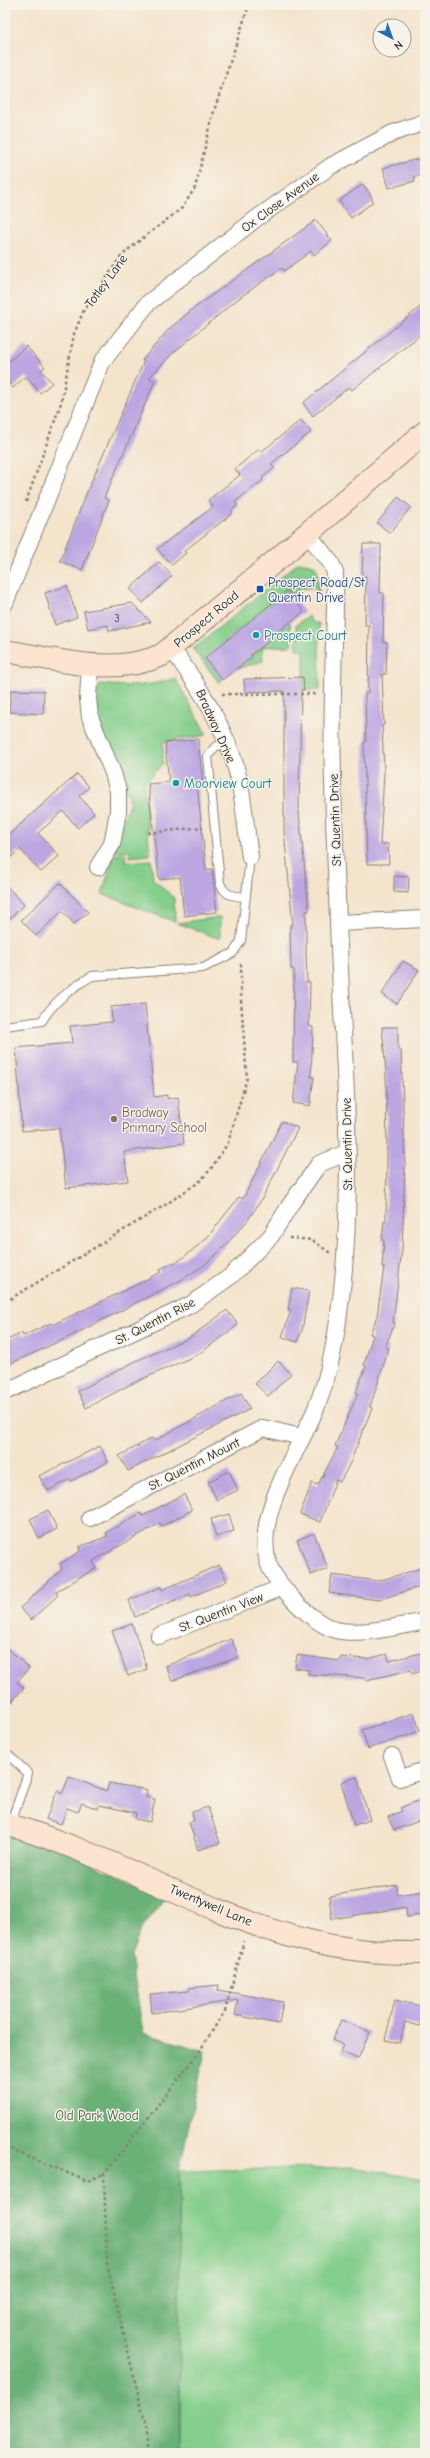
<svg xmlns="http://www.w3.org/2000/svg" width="430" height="2458" font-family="'Comic Neue',sans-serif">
	<rect width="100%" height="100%" fill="#f7f3e8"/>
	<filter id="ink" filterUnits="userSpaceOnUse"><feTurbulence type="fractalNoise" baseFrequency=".025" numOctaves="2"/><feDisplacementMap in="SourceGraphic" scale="8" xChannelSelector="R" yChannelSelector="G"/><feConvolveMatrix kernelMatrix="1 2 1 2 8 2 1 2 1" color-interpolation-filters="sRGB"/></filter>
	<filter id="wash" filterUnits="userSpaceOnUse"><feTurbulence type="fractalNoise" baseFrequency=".012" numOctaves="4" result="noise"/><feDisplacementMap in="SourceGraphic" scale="16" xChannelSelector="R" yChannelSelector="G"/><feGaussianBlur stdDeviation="0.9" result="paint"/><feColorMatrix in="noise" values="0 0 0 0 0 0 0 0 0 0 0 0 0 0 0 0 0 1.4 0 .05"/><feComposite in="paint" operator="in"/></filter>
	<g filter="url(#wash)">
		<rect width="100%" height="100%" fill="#f4e4cc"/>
		<path fill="#84ce8b" stroke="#507554" d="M299,562L314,565L317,570L319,594L315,588H302L292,595L288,590L206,659L222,680L219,683L193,649Z
			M308,616L313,623H319L320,690H304V650L297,649L296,625Z
			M290,622L292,643L290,646L262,647L263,661L236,669Z
			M175,678L207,735L163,742V763L144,784L150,855L130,857V851L114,852L130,800C119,774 87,710 100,684C127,687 149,687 175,678Z
			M125,854L126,862L151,860L153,879L174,898L175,922L102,894L114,855Z
			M220,917V939L177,923Z
			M352,2167L425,2180V2453H180L179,2171Z"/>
		<path fill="#6bb177" stroke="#44664a" d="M5,1833L53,1847L166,1896L141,1929L131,1956L143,2033L205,2051L179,2171L180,2453H5Z"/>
		<g id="blocks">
			<path fill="#bba6e2" d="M425,157V175L414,176L415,181L389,188L383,168Z
				M363,184L372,197V203L351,218L339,201Z
				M316,220L332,241L314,255L311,251L284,271L282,268L239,298L173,353L149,378L155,381L104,498L109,500L82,570L60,561L87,492L144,361L142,360L170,328L193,309Z
				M425,303V331L352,390L349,387L313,416L303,403Z
				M26,346L45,367L41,370L52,383L40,393L26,376L13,388L5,378V365Z
				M301,420L311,432L271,464L274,468L262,478L263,480L235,502L238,505L231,511L233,513L184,551L186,553L172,565L157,549L213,507L208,500L240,475L235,469L259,449L261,452Z
				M398,497L411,507L390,533L377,523Z
				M363,544H381L380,593H384L383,642H387L386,674H382L384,725H382L384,773L380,844H388L389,864H367L364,742H366L365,693H368L369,625H365L366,576H362Z
				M159,562L172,576L143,603L130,589Z
				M67,586L77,617L55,625L45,593Z
				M288,590L304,612L277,632L278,634L251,655L252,657L222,680L205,658Z
				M132,603L151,622L109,631L108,625L88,629L84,611Z
				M303,677L304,690H301L299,813L309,911H306V951L307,982H310L309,1026L313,1027L311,1077H314L310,1106L293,1103L298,1062H293L294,969H291L290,925H293L284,831V691L245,692L244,679Z
				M11,690L44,691L43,714L9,712Z
				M198,739L203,782L197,783L202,831L206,870L212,869L217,912L184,916L180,877L159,879L148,784L169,782L165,743Z
				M77,774L89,787L79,796L94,813L78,828L63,811L38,833L59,856L41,872L20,849L5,863V838Z
				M394,876L409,877L408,893L394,892Z
				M60,883L88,912L74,924L62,911L36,936L21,920Z
				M5,884L24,905L5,923Z
				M403,961L419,970L397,1004L382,994Z
				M145,1004L154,1097L167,1095V1099L178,1097L184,1143L124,1152L128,1181L66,1188L59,1128L22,1131L16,1048L72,1043L70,1026L112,1022L111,1007Z
				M382,1027H398V1050H401L402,1077L405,1166L402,1249L393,1322L395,1323L385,1347L389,1348L370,1407L372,1408L350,1463L340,1482L336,1480L320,1522L300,1514L312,1483L318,1485L338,1447L335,1446L358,1393L356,1392L366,1366L364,1365L373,1335L370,1334L377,1316L384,1267H382L384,1241L382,1240L384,1221H386L387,1157L386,1072Z
				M282,1121L298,1128L263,1197L248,1220L224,1247L203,1266L181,1280L69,1337L5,1366V1341L22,1333L23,1336L51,1323L52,1325L136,1285L161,1272L160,1269L180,1260L206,1239L239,1197L243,1199Z
				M292,1288L309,1291L302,1330L297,1342L282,1337L291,1310H288Z
				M227,1310L238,1325L199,1354L129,1385L86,1408L78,1391L136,1361L189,1338Z
				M278,1361L291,1374L268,1396L255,1384Z
				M241,1393L250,1409L128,1471L119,1456L152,1438L154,1441Z
				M100,1446L108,1462L71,1481L70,1479L48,1491L39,1476Z
				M229,1471L238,1490L217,1500L208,1482Z
				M184,1494L192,1510L162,1526L160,1523L93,1561L96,1568L55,1592L58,1595L31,1620L20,1608L62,1569L60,1564L80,1551L79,1547L108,1536L106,1533L141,1513L143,1516Z
				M48,1510L57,1529L39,1538L30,1519Z
				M229,1514L234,1531L216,1537L211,1519Z
				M314,1533L328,1569L311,1575L297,1540Z
				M219,1565L227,1581L191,1597L190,1594L135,1617L129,1600L161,1587L162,1590Z
				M425,1567V1585L378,1600L329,1593L332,1575L378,1581Z
				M132,1624L147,1669L128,1676L112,1631Z
				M231,1639L239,1657L172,1681L166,1666Z
				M5,1646L29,1668L17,1682L24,1688L5,1709Z
				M425,1652V1670L412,1674L411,1670L366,1680L365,1678L308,1674L309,1670L295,1668L297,1655L340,1661V1657L367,1659L387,1654L389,1661Z
				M414,1713L420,1731L368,1749L362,1730Z
				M69,1777L107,1791L109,1783L147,1790L146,1797L155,1799L150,1822L135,1819L136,1813L99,1805L98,1809L82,1803L78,1812L67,1808L61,1824L46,1819L57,1791L62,1794Z
				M357,1777L370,1820L354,1825L341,1782Z
				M425,1798V1819L394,1830L388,1817L402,1811L400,1808Z
				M208,1807L220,1843L198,1850L189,1822L194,1821L192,1812Z
				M397,1885L398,1895L425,1891V1914L407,1917L406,1907L332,1919L329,1896Z
				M219,1985L218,1990L283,2002L279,2024L235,2015L238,2000L152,2013L150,1994L189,1991V1988Z
				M395,2000L424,2007L420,2026L405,2022L400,2043L385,2040Z
				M341,2020L370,2032L358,2059L341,2052L344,2045L332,2040Z"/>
		</g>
	</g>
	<g filter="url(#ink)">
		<use href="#blocks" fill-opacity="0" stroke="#888074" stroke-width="1"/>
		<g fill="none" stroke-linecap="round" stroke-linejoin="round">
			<g stroke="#888074" stroke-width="10">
				<path id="lane" d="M226,743L215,747L208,756L220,883C225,896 233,896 246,897
					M5,1026L42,1021C53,1002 73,987 92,976L203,968L233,953L241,941L250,857
					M5,1752L28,1773L10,1825"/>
			</g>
			<g stroke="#888074" stroke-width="18">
				<path id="street" d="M307,533L331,563L335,573C336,613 333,653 333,693C331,768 335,844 338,920C342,1053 358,1188 338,1321C334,1349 327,1381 316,1408C299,1451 252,1516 269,1565C272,1575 282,1586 289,1595C299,1607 320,1626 336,1630C360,1636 401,1626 425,1621
					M5,603L102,362L148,303L257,218L331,166L393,133L425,122
					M172,649C195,681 217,714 231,752C243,785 245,822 250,857
					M90,664L88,699L90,717L113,773L118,791V812L112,844L98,867
					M338,923L425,919
					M5,1392L190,1305L231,1276L271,1236L290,1205L319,1164L346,1153
					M90,1518L263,1428L301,1437
					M159,1636L283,1587
					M392,1756L400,1778L425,1770"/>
			</g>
			<g stroke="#888074" stroke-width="24">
				<path id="secondary" d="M5,651C56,659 113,677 162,655L280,557L425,432
					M5,1824C103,1851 190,1906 287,1935C330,1948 380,1954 425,1953"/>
			</g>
			<path stroke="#888074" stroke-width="2.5" stroke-dasharray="3 3" stroke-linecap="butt" d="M26,502L61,403L74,334L83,312L119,259L130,248L182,208L195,188L214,111L249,5
				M222,694H317
				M148,833L203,827
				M289,1238L312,1240L330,1253
				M5,1302L165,1205L199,1182L210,1170L228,1143L247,1078L241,1000V963
				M5,2147L87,2181L104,2174
				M147,2453V2431L107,2264L104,2174L197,2055L225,2011L244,1941"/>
			<use href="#lane" stroke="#fff" stroke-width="8"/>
			<use href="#street" stroke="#fff" stroke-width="16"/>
			<use href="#secondary" stroke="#fde4d0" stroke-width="22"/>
		</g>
	</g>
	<rect fill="#1a4fb4" stroke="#f7f3e8" stroke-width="1.5" x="256" y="585" width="8" height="8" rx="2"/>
	<g fill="#0f9aa8" stroke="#f7f3e8" stroke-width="1.5">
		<circle cx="256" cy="635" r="4"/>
		<circle cx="176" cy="783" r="4"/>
	</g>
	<circle fill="#8d6e63" stroke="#f7f3e8" stroke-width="1.5" cx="114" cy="1119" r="4"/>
	<g text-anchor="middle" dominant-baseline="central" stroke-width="3" stroke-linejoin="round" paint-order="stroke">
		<g font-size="11" fill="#443e4e">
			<text x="117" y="618">3</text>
		</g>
		<g font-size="13" fill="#1c1c1c" stroke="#f7f3e8">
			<text transform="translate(280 202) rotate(-36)">Ox Close Avenue</text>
			<text transform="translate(106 281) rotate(-54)">Totley Lane</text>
			<text transform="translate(206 619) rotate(-40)">Prospect Road</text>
			<text transform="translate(216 726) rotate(66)">Bradway Drive</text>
			<text transform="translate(335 820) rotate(-92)">St. Quentin Drive</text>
			<text transform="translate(347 1144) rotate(-91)">St. Quentin Drive</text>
			<text transform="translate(155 1321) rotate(-27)">St. Quentin Rise</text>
			<text transform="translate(194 1464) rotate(-27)">St. Quentin Mount</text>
			<text transform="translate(221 1612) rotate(-21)">St. Quentin View</text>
			<text transform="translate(211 1905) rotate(23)">Twentywell Lane</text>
		</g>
		<g font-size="13" fill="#164399" stroke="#f7f3e8" text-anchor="start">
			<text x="268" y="582">Prospect Road/St<tspan x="268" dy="15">Quentin Drive</tspan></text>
		</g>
		<g font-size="13" fill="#0d838f" stroke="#f7f3e8" text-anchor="start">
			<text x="264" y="635">Prospect Court</text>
			<text x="184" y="783">Moorview Court</text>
		</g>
		<g font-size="13" fill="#785e54" stroke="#f7f3e8" text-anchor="start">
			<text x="122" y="1112">Bradway<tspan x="122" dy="15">Primary School</tspan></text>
		</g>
		<g font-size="13" fill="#405a43" stroke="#f7f3e8">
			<text x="97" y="2115">Old Park Wood</text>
		</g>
	</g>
	<rect width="430" height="2458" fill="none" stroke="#f7f3e8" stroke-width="20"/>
	<g transform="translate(392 38) rotate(139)"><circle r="19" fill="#f7f3e8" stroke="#9f9d96"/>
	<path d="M0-3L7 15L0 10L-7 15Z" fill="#1f6fb2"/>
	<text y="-6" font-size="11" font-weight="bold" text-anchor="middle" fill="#1c1c1c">N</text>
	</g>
</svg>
